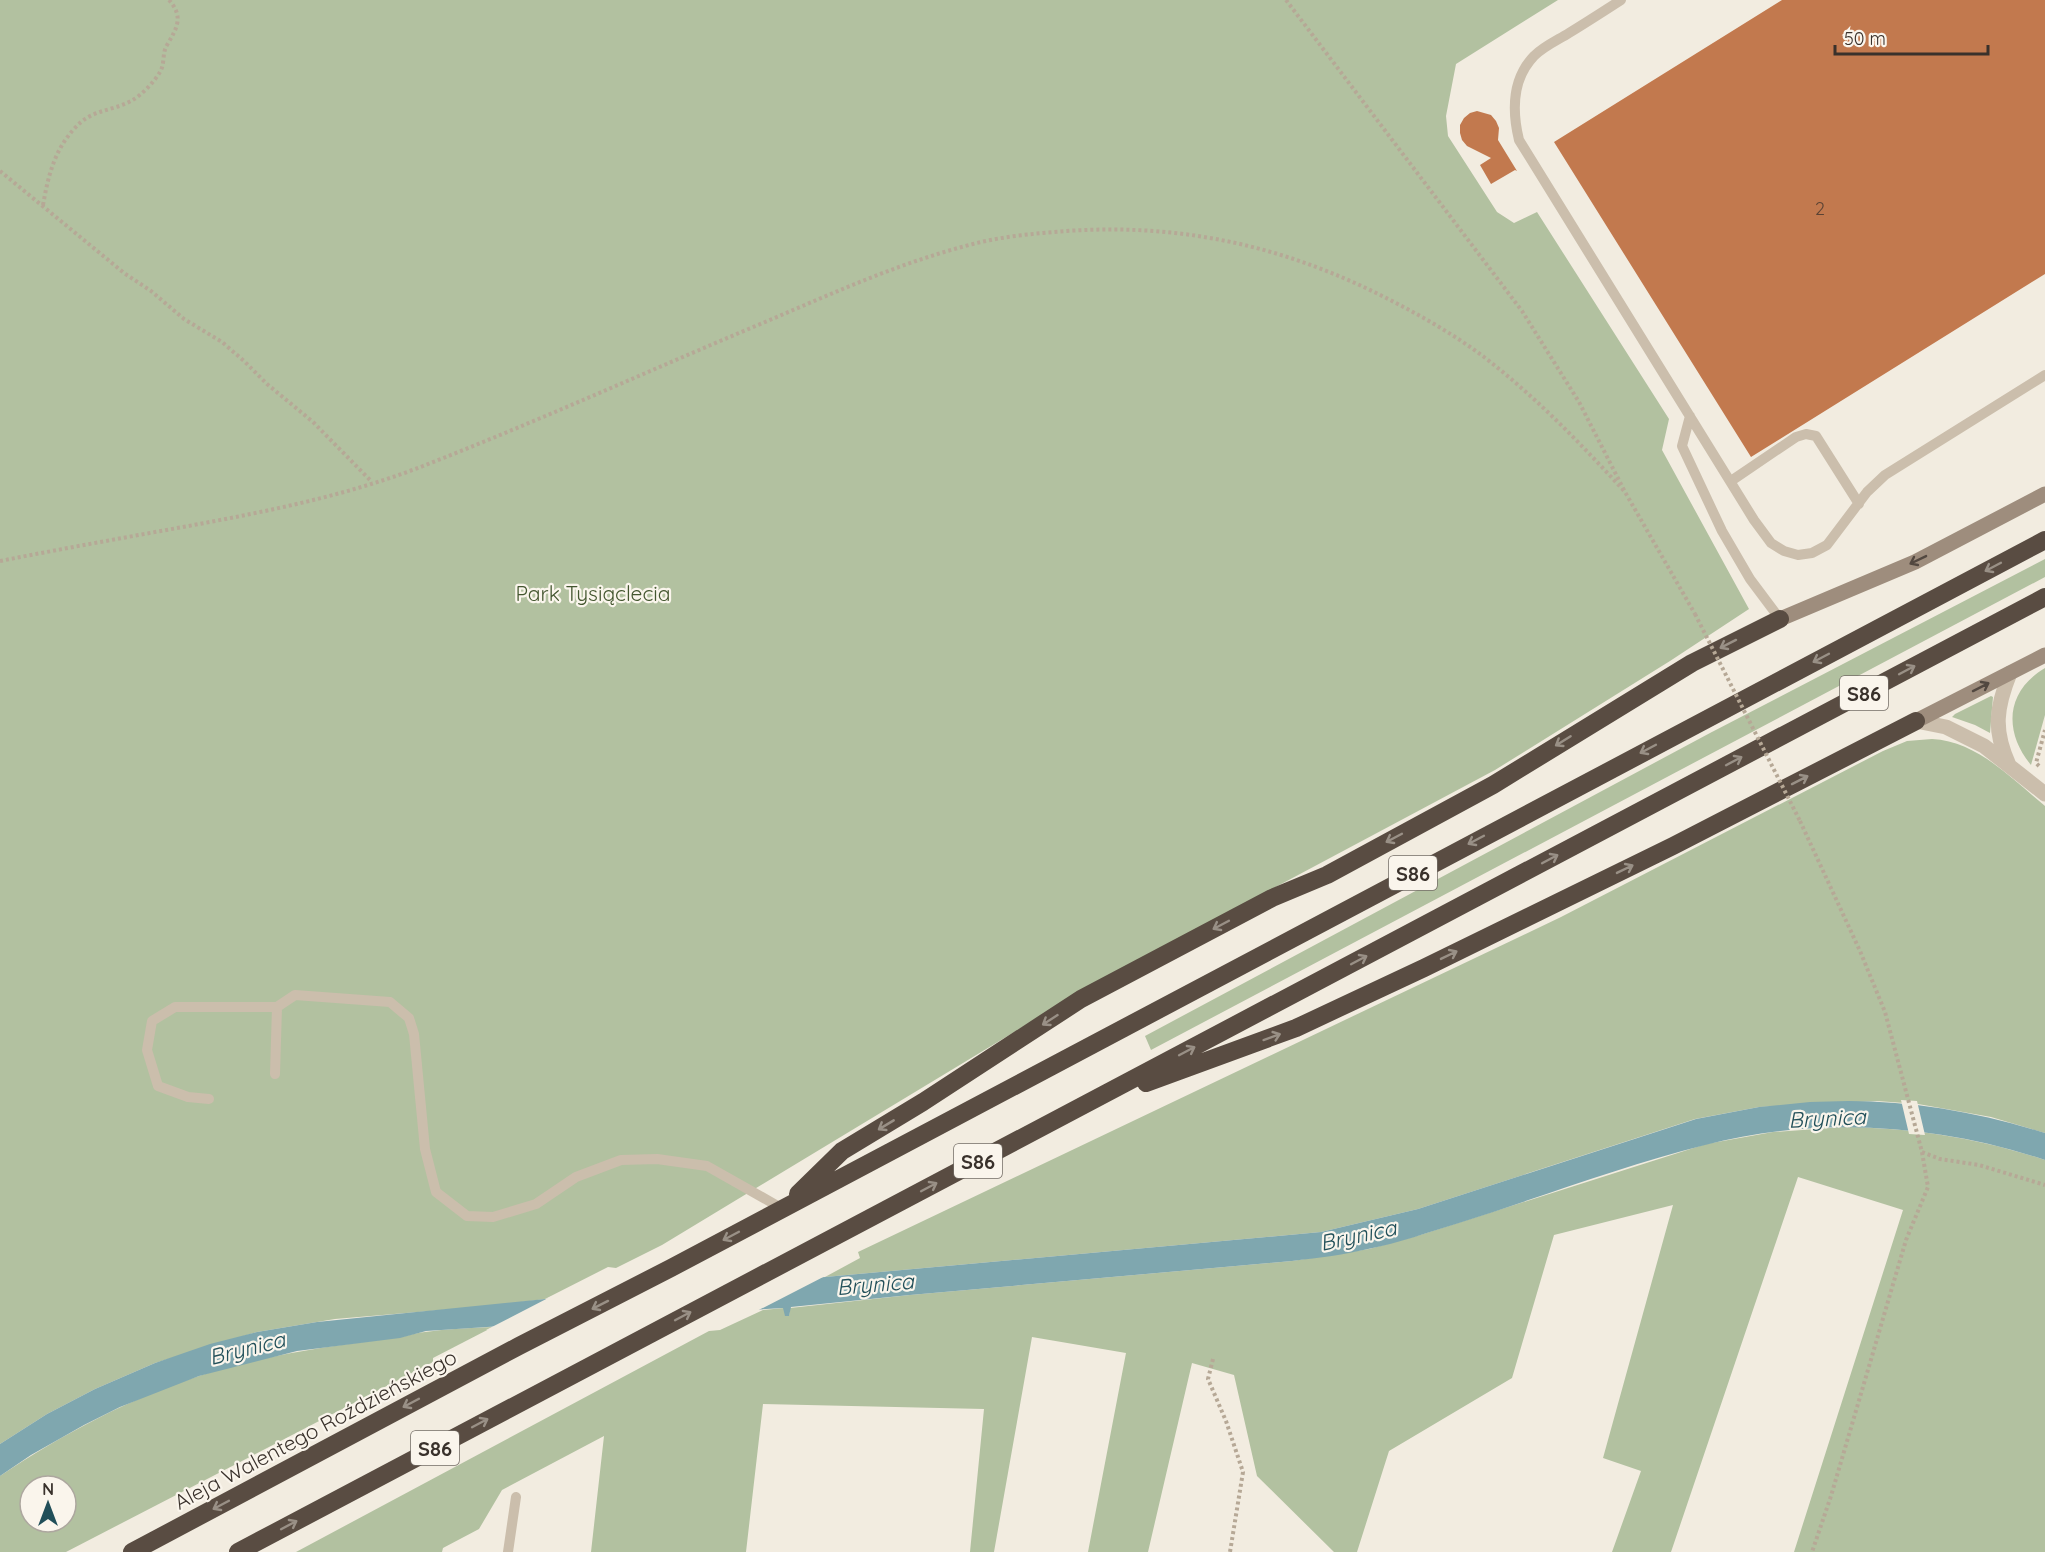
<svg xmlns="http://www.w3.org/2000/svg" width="2045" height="1552" font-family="Quicksand,sans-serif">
	<rect width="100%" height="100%" fill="#f2ece0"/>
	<path fill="#b2c1a0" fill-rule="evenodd" d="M0,0H1558L1456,64L1446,116L1448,136L1497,212L1514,223L1537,212L1669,419L1662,450L1749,609L1670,661L1495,770L1092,985L662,1245L616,1268L608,1267L545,1299L489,1306L335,1319L257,1332L155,1363L95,1389L47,1414L0,1444Z
		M2045,559V577L1151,1050L1145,1036L1710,733Z
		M2045,668V715L2031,765C2003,731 2006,691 2045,668Z
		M1991,696L1993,697L1990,733L1975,725L1952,717L1955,714Z
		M1932,739C1977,741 2012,779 2045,806V1133L1991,1117L1918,1104L1877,1101L1759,1107L1695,1119L1418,1209L1321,1232L825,1277L860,1258L858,1252L1561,917L1883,751L1907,741Z
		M1844,1127C1914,1128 1978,1138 2045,1160V1552H1794L1903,1210L1798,1177L1671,1552H1612L1641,1471L1603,1458L1673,1205L1554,1235L1512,1378L1389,1451L1357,1552H1334L1257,1476L1234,1375L1192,1363L1148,1552H1088L1126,1353L1032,1337L994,1552H970L984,1409L763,1404L746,1552H591L604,1436L502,1490L479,1529L443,1548L442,1552H296L709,1331L720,1330L763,1310L784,1308L789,1316L790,1308L910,1295L1292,1261L1369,1249L1420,1235L1706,1144L1773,1132Z
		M493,1327L433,1358V1362L66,1552H0V1476C63,1434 130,1398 202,1375C265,1355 329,1346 394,1338C405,1337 414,1333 425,1332C447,1329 470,1328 493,1327ZM30,1486H66V1522H30Z"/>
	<path fill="#7fa7af" d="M1848,1101C1915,1101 1981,1113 2045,1133V1160C1936,1124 1817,1116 1705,1145C1622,1166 1541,1197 1459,1223C1429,1232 1399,1243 1368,1249C1343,1255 1317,1258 1292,1261L910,1295L791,1307L789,1316H785L783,1308L426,1331L400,1338L297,1351L199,1376L120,1407L84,1425L31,1455L0,1476V1444L47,1414L95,1389L155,1363L210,1344L257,1332L317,1322L545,1299L825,1277L1321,1232L1418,1209L1696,1119L1759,1107L1810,1102Z"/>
	<path fill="#f2ece0" d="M1901,1100L1917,1101L1925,1135L1909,1134Z
		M831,1273L753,1313L486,1330L552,1296Z"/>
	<path fill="#c2794e" d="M1782,0H2045V274L1751,457L1554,142Z
		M1477,111L1491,115L1496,121L1499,128L1498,140L1517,171L1515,170L1491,184L1480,165L1491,158L1467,146L1462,140L1460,133V125L1464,118L1470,113Z"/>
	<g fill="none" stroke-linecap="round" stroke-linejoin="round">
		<path stroke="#b6a896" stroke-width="4" stroke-dasharray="3 3" stroke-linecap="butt" d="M1286,0L1522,311L1579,402L1625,492L1695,614
			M0,171L124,273L151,291L184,319L222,342L244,361L267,384L313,422L372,482
			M43,205C48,177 54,151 74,129C91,109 110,112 131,101C142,95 154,82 160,72C165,64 162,53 167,45C177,28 184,17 169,0
			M0,561C61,549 122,538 183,527C264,512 346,496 423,466C536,422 646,372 758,325C829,295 898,263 973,244C996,238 1020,235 1043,233C1170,220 1281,243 1394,302C1425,318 1456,336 1484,357C1536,397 1581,444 1625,492
			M2039,766L2036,763L2045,730
			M1800,821L1860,951L1885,1012L1922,1152L1928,1187L1906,1240L1831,1496L1812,1552
			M1922,1152L1940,1159L1979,1165L2045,1185
			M1213,1359L1208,1379L1226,1421L1243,1472L1230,1552"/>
		<path stroke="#cbbeac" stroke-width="10" d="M1621,0C1604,11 1587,22 1569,33C1558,40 1544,46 1534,56C1512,79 1512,111 1519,140L1754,520L1771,543L1784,551L1798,555L1812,553L1827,545L1867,492L1885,475L2045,375
			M1690,416L1682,446L1722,531L1750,579L1780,619
			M1731,481L1796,437L1806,434L1816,436L1859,504
			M275,1074L277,1007
			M209,1099L188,1097L158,1086L147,1050L152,1021L175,1007H277L295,995L390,1002L409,1018L414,1034L425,1149L436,1192L467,1216L493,1217L536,1204L576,1177L621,1160L657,1159L707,1166L783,1209
			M508,1552L516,1497"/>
		<path stroke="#cbbeac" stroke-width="15" d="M1916,721L1946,727L1984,746L2045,794
			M2009,765C1993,730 1996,708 2010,673"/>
		<path stroke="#9e8d7d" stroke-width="15" d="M1780,619L1915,562L2045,494
			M1916,721L2045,655"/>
		<path stroke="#594c42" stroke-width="18" d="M1146,1083L1296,1028L1424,968L1673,846L1916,721
			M798,1194L842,1151L923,1102L1081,999L1272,898L1327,875L1493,785L1692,663L1780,619
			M132,1552L519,1346L671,1268L2045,540
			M238,1552L2045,597"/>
		<path stroke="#b6a896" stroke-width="4" stroke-dasharray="3 3" stroke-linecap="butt" d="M1695,614L1800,821"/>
	</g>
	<defs><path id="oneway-shaft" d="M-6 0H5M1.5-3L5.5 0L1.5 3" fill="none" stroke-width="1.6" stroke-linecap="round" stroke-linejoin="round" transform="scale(1.5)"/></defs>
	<g stroke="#524840">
		<use href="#oneway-shaft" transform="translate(1918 560) rotate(154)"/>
		<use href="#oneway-shaft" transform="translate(1981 687) rotate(-27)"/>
	</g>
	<g stroke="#999086">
		<use href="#oneway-shaft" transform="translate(1993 567) rotate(152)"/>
		<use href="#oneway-shaft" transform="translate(1728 644) rotate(153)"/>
		<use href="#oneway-shaft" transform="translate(1821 658) rotate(152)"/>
		<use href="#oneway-shaft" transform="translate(1907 670) rotate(-28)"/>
		<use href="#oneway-shaft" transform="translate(1563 741) rotate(148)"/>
		<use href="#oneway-shaft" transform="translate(1648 749) rotate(152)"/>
		<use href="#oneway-shaft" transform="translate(1734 761) rotate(-28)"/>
		<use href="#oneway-shaft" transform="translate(1800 780) rotate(-27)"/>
		<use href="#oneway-shaft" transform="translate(1394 838) rotate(152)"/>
		<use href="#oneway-shaft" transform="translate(1476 840) rotate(152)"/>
		<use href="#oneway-shaft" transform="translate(1550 859) rotate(-28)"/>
		<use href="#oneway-shaft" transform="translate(1625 869) rotate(-26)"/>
		<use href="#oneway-shaft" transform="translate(1221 925) rotate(152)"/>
		<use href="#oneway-shaft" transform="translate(1449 955) rotate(-26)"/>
		<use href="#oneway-shaft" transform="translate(1359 960) rotate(-28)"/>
		<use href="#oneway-shaft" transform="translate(1050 1020) rotate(147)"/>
		<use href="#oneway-shaft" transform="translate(1272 1037) rotate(-20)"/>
		<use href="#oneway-shaft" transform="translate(1187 1051) rotate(-28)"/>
		<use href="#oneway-shaft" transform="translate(886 1125) rotate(149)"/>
		<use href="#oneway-shaft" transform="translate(929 1187) rotate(-28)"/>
		<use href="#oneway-shaft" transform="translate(731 1236) rotate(152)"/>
		<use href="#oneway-shaft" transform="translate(600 1305) rotate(153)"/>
		<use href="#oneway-shaft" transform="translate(683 1316) rotate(-28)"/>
		<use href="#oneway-shaft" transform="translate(411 1403) rotate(152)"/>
		<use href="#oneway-shaft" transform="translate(480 1423) rotate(-28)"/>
		<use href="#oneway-shaft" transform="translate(221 1505) rotate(152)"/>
		<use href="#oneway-shaft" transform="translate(289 1525) rotate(-28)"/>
	</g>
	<g text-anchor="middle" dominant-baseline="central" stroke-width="4.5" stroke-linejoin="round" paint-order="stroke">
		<g font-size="18" fill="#5b4334">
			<text x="1820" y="208">2</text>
		</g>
		<g fill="#faf5ec" stroke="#736c65" stroke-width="1.5">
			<rect x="1840" y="676" width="48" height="34" rx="4.5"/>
			<rect x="1389" y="856" width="48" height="34" rx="4.5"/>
			<rect x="954" y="1144" width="48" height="34" rx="4.5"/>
			<rect x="411" y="1431" width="48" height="34" rx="4.5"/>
		</g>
		<g font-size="20" font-weight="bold" fill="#39312b">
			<text x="1864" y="693">S86</text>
			<text x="1413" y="873">S86</text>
			<text x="978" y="1161">S86</text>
			<text x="435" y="1448">S86</text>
		</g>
		<g font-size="21" fill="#43562f" stroke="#faf5ec">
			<text x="593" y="593">Park Tysiąclecia</text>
		</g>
		<g font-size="21" fill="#39312b" stroke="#faf5ec">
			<text transform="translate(315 1429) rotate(-28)">Aleja Walentego Roździeńskiego</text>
		</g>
		<g font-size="22" font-style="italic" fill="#214f59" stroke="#faf5ec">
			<text transform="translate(1827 1118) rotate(-3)">Brynica</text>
			<text transform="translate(1358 1235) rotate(-12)">Brynica</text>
			<text transform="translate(875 1284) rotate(-5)">Brynica</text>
			<text transform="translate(247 1348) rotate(-14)">Brynica</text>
		</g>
	</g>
	<g transform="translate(48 1504)"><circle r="28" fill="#faf5ec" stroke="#ada79f" stroke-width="1.5"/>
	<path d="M0-4.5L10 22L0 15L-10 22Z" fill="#214f59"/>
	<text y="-9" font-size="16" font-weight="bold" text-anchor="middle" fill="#39312b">N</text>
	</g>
	<path d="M1835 45v9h153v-9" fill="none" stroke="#39312b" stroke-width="3"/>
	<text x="1844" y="45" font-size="18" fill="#39312b" stroke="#faf5ec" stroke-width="4.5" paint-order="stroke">50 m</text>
</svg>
